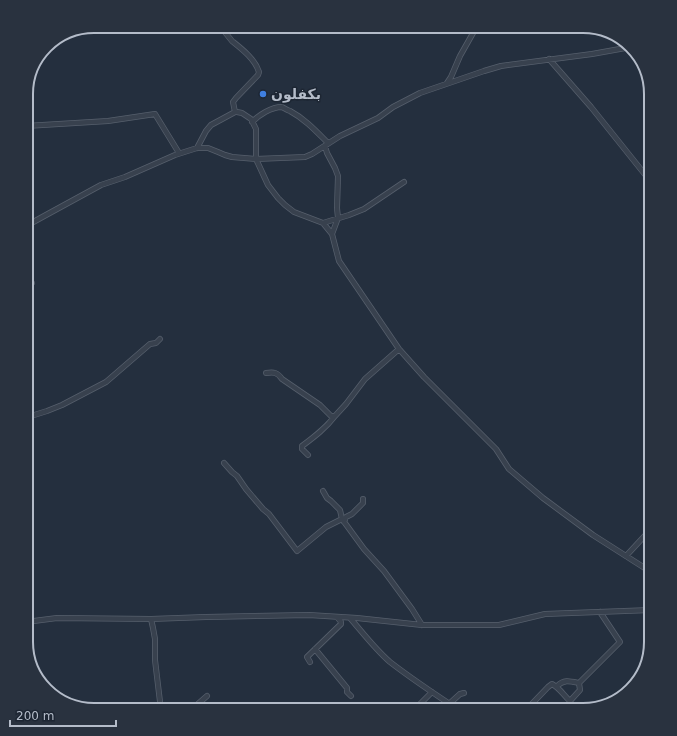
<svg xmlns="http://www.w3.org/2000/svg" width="677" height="736" font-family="'DejaVu Sans',Vazirmatn,sans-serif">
	<rect width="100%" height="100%" fill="#242f3e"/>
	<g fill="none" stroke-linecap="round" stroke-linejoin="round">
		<g stroke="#565f6c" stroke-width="6">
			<path id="minor" d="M220,26C224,31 228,36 232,41C242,49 255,59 259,72L258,75L236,98L233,102L235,112
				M549,59L591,107L651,182
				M447,83L451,77L460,56L477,26
				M252,122C259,115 271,107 282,107C284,108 287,110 290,111C305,119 316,131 328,143
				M26,126L108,121L155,114L179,153
				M325,146L327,153L335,168L338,176L337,208L338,218L332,234
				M197,148L206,131L211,125L235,112H237L242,113L251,119L256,129V159L268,185L278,198L285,205L294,212L323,223L332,234L339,261L399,349L424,377L496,449L509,469L543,498L593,535L651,572
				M323,223L349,215L364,209L404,182
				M26,226L46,215L101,185L125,177L175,155L197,148H208L218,152L225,155L232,157L256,159L305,157L312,154L340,136L378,118L393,107L420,93L484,71L501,66L592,54L631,47
				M26,261V254
				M26,273L32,283
				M266,373C274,372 277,372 282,379L320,405L331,416H335L346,404L365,379L399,349
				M26,419L31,416L47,411L62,405L106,382L150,344L156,343L160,339
				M308,455L302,449V446C314,437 326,428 335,416
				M224,463L232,472L237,476L246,489L263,509L269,514L297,551L326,527L342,519L364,549L384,571L412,609L422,625
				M323,491L327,498L331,501L340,510L342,519
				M344,522L346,517L352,514L363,503V499
				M626,556L651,529
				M350,618C363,633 375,649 390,662C412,679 436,695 459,710
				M151,619L153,628L155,639V660L161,710
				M26,622L57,618L151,619L206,617L309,615L357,618L422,625H499L545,614L651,610
				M315,649L347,688V692L351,696
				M310,662L307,657L341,624V622L337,617
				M557,686C564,679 570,681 579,683L620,642L600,612
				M449,704L460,694L464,693
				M191,710L207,696
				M414,710L432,692
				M526,710L548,687L552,684C560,688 564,696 570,701L580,690L579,683"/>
		</g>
		<use href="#minor" stroke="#38414e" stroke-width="4.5"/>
	</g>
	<circle fill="#3f7fe0" stroke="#1d2633" stroke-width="1.5" cx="263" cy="94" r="4"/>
	<g text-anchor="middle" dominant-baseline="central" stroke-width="3" stroke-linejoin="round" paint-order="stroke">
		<g font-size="14" font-weight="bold" fill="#b4bcc9" stroke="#1d2633" text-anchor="start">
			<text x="271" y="94">بكفلون</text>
		</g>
	</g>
	<path d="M0 0H677V736H0ZM94 33H583A61 61 0 0 1 644 94V642A61 61 0 0 1 583 703H94A61 61 0 0 1 33 642V94A61 61 0 0 1 94 33Z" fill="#29323f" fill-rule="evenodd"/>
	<path fill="none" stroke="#b4bcc9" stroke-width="2" d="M94 33H583A61 61 0 0 1 644 94V642A61 61 0 0 1 583 703H94A61 61 0 0 1 33 642V94A61 61 0 0 1 94 33Z"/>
	<path d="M10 720v6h106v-6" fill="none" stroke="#b4bcc9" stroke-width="2"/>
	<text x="16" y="720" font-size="12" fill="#b4bcc9" stroke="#1d2633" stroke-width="3" paint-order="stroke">200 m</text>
</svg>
